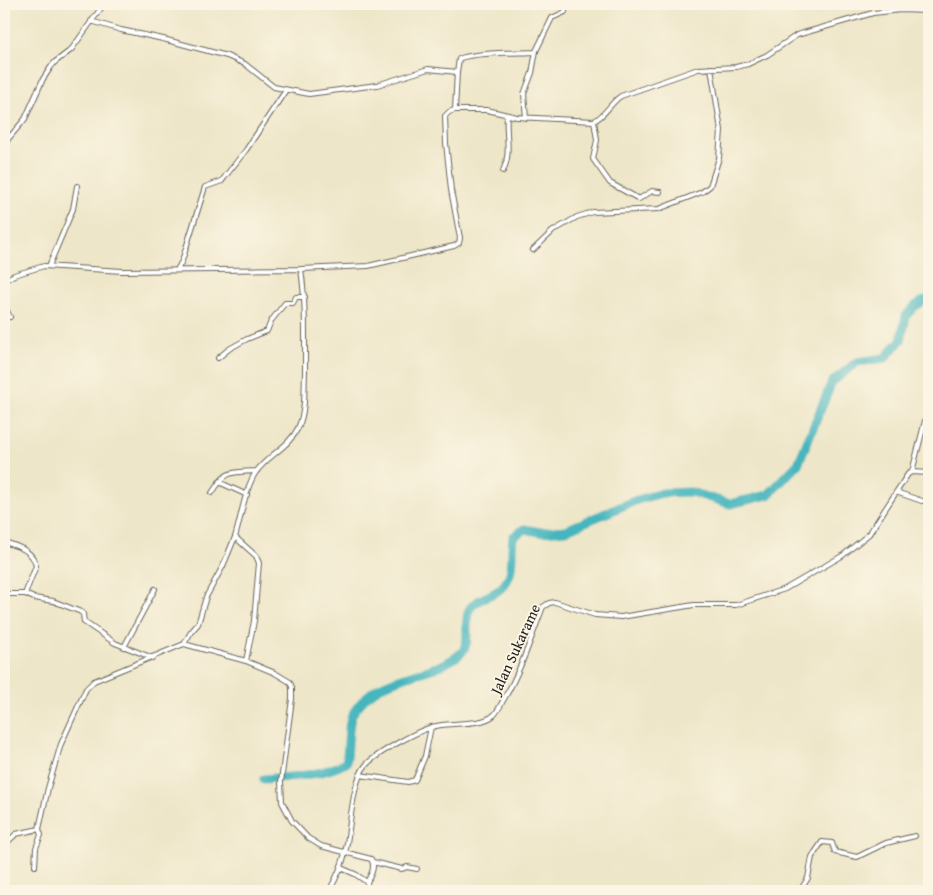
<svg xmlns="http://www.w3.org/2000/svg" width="933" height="895" font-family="'Gentium Book Plus',serif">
	<rect width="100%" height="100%" fill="#fcf5e5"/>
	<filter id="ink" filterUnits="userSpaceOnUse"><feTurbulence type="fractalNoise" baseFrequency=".02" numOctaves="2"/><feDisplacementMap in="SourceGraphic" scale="10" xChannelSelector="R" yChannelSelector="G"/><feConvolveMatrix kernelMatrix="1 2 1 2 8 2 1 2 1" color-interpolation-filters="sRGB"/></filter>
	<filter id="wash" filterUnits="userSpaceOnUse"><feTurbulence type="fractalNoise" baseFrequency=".0096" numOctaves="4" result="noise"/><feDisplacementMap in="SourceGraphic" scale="20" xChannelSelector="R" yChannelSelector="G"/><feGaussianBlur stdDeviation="1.12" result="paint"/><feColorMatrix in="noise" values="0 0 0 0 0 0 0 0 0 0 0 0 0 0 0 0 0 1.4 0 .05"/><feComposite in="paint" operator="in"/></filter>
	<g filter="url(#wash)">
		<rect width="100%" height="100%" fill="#eee6c8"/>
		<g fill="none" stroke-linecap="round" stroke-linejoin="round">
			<path stroke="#45b5be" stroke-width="9" d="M264,779C293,777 320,776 346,763C349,748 347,732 351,718C352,713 356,709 359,705C384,672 431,678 460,654C474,643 460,616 473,605C479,599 489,596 496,592C517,578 510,558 513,537L524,529L540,532L566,530L637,500L662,493L691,492L730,504L768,495L798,464L832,382L857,362L885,358L901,340L906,316L915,306L929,298"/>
		</g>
	</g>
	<g filter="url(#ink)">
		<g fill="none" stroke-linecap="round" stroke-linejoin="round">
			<g stroke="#666358" stroke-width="6">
				<path id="street" d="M91,21L121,30L163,39L227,56L245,64L274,87L309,94L377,85L428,69L457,72
					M455,110L457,72L459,59C471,52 520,53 536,52
					M526,118L524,94L532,73L536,51L552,18L565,12L566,4
					M594,121L597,140L593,159L610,183L639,199L652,191L660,192
					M4,148L8,139L25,119L43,79L51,67L55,62L71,50L104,4
					M503,171C512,152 505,136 507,116
					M533,250L553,231L577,217L593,212L659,209L702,192L710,186L719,158L721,130L711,68
					M49,266L73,209L77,186
					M177,270L182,261L205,187L222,181L224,178L246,150L286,90
					M4,281L14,275L44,266L122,271L301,269L368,266L454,246L459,243L460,238L451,190L446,143L445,116L449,112L455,110H487L517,117L594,121C606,115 610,103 621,96L698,69L736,67L748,64L767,55L797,35L873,13L901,10L929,11
					M4,305L10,317
					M218,358L229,349L247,339L267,331L271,321L285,303H293L296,297H305
					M929,363L927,367L929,370
					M912,472L929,405
					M219,482L247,495
					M896,492L922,501
					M212,493C227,469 230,473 257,471
					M4,542C17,546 33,550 36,566L25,594
					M4,594H25L34,598L53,601L81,612L83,614L84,622L115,643L153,658
					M184,644L191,632L198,624L206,597L223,566L235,537
					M124,647L155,589
					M246,661L254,621L259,563L256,556L235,537C241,518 245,488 256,472C268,455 289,447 298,428C306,411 304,390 305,372C305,337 306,303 301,269
					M360,775L408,782L415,780L425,756L431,727
					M4,845L16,834L39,829L48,788L61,744L86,689L94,681L184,644L246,661L275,673L290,682L292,687V699L281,782L282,802L292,821L308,838L321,846L371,859C376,866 371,875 367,882
					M373,862L402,869L407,867L417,869
					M35,866L36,848L41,835L39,829
					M341,868L355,874L367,882L368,891
					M329,891C336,879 342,866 345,853C351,829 351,782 366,765C377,753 420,729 436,726C452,722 482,726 494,715C499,710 501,704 504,699C521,670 531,638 543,607L549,603L555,602L595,615L621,617L694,605H736L785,589L842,556L869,534L908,474L912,472L929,473
					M800,891L808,878L812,857L822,842L832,843L835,852L857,857L886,843L915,836"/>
			</g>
			<use href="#street" stroke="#fff" stroke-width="4"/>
		</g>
	</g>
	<g text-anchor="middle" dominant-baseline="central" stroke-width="4" stroke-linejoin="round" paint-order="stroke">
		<g font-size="15" fill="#1c1c1c" stroke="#fcf5e5">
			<text transform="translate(515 649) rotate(-65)">Jalan Sukarame</text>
		</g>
	</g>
	<rect width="933" height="895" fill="none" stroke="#fcf5e5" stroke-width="20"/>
</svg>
